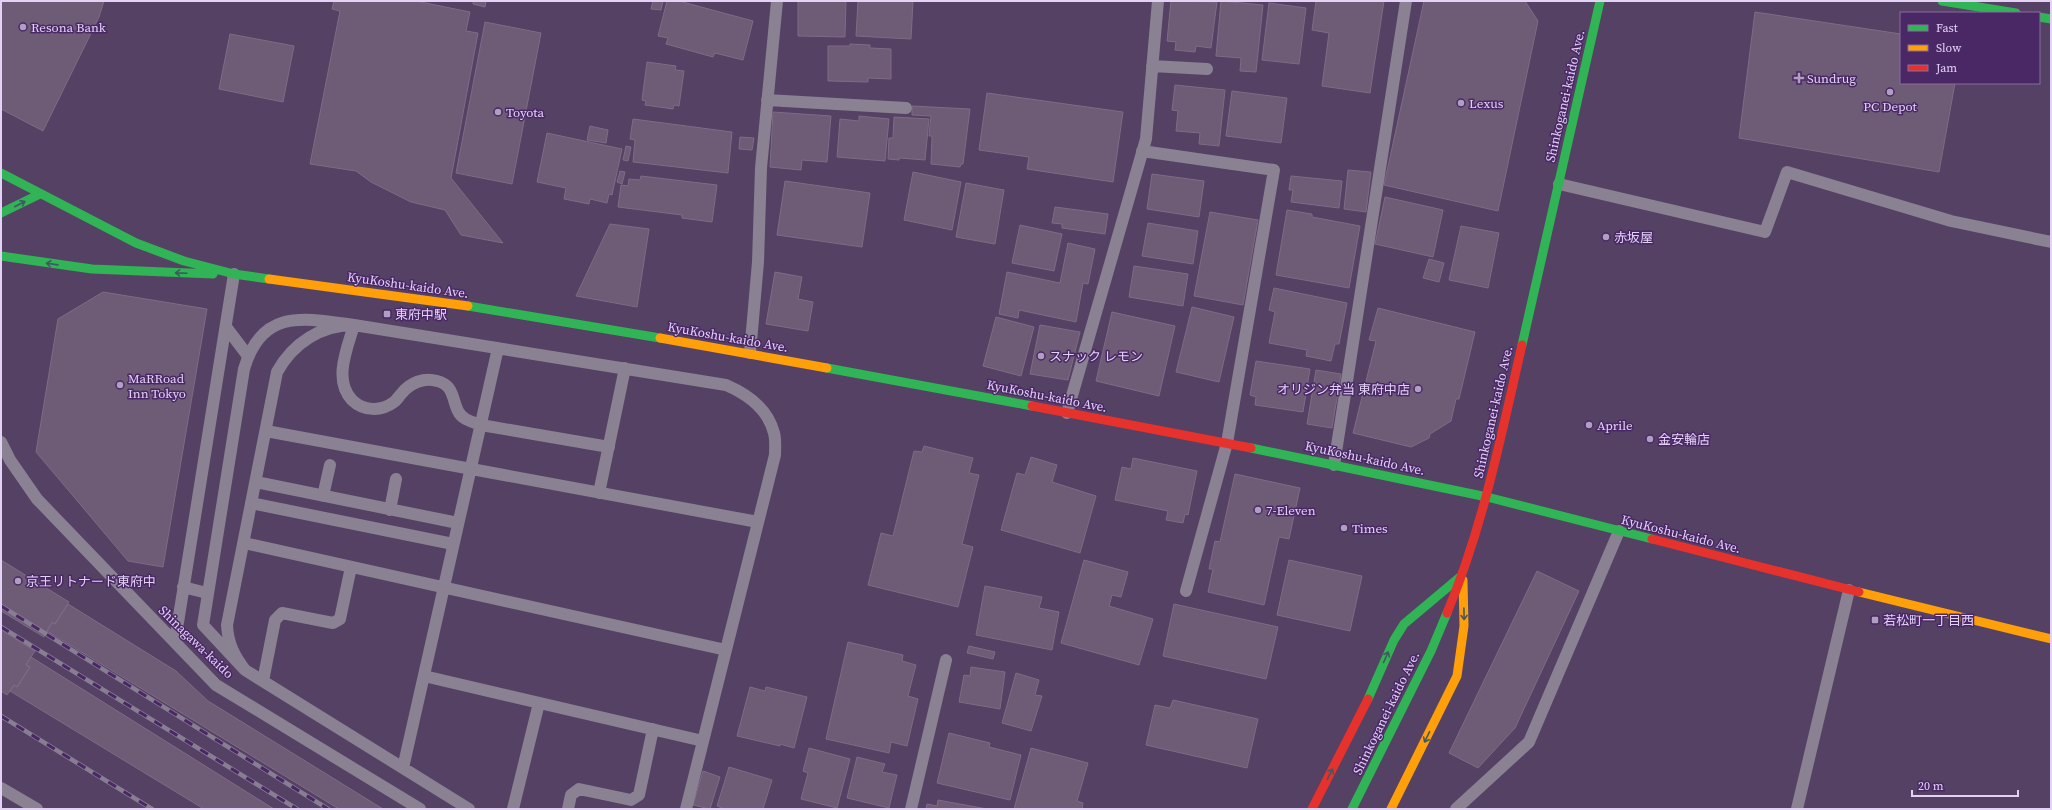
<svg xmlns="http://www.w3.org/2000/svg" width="2052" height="810" font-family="'Source Serif 4','Noto Sans JP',serif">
	<rect width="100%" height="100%" fill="#544164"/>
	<path fill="#6e5b75" stroke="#7f6b86" d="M1,1H104L99,17L43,131L1,109Z
		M334,1H416L470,12L466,31L478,33L451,178L503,243L461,235L445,210L411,202L371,182L356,171L310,164L340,11L332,9Z
		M473,1H486L485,7L473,4Z
		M653,1H663L661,10L651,9Z
		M667,1H679L753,21L743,60L715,53L713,57L666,44L668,38L658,36Z
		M798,1H846L845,37L798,36Z
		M858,1H913L911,39L856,36Z
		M1171,1L1217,2L1211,48L1196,46L1195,52L1175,50L1176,42L1167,41Z
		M1221,1L1263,5L1256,72L1240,71L1241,58L1216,56Z
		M1316,1H1384L1370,93L1322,86L1329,33L1312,30Z
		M1424,1H1525L1538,21L1498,211L1384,185Z
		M1269,3L1306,8L1299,64L1262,60Z
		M1755,12L1901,34V83H1955L1939,172L1739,138Z
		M485,22L541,33L512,184L456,173Z
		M230,34L294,46L283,102L219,89Z
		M850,44L870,45V48L891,49V79L868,78V82L828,81V46H850Z
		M647,62L676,66L675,70L684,71L679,106L674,105L673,109L645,105L646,101L642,100Z
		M1175,85L1225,90L1219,146L1199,144L1200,133L1176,131L1178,111L1172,110Z
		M1232,91L1287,98L1281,143L1226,136Z
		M987,93L1123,112L1113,182L1027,169L1029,157L979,150Z
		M912,106L970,109L963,164H961L960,167L931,164L932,136H929L931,116L912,115Z
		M773,112L831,116L827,162L802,160L801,170L770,167Z
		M859,116L889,119L885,161L837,157L840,119L859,121Z
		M894,117L929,119L925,160L899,158V160L888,159L889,138H893Z
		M633,119L732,132L728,173L633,162L635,140L630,139Z
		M590,126L608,130L606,143L587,140Z
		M547,133L622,149L612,195L609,194L607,203L590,199L589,204L564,199L566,188L537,182Z
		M740,137L754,138L752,150L739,149Z
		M626,146L631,147L628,161L623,160Z
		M1348,170L1371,172L1366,212L1344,209Z
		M620,171L625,172L622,184L617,182Z
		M913,172L961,182L952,230L904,220Z
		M1152,174L1204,181L1199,217L1147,209Z
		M641,176L717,185L712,222L682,218V215L618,207L621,185L628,186L629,179L640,180Z
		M1291,176L1342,181L1339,208L1291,202L1293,190H1289Z
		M785,181L870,193L862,247L777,235Z
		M966,183L1004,190L995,244L956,237Z
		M1385,197L1443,210L1433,257L1375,244Z
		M1055,207L1108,214L1105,234L1062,228V224L1052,223Z
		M1287,210L1312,214V217L1360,226L1349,288L1276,275Z
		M1210,212L1258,220L1243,305L1194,296Z
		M1148,223L1198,231L1193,264L1142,256Z
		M610,224L649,229L637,307L576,296Z
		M1020,225L1062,234L1054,271L1012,263Z
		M1461,226L1499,233L1488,288L1449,280Z
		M1068,243L1095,249L1088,284L1083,283L1076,322L1019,310L1018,318L999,314L1007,272L1060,283Z
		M1429,259L1444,263L1439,282L1423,278Z
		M1134,266L1188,274L1183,306L1129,297Z
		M775,272L802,277L798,299L813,302L808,331L766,324Z
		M1274,288L1347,303L1339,344H1335L1331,361L1306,356L1307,350L1269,343L1275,312L1269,310Z
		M103,292L207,309L163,567L128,561L36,452L58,319Z
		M1192,307L1234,317L1219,382L1176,372Z
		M1378,308L1475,332L1459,399H1456L1451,421L1430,434L1429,438L1411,447L1353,433L1376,341L1369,340Z
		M1112,312L1175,326L1159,396L1096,381Z
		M996,317L1034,327L1021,376L983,366Z
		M1040,325L1080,332L1068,380L1030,374Z
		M1256,361L1310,369L1303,412L1255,405L1256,397L1250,395Z
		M1316,370L1341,374L1332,428L1307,424Z
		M924,446L973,458L969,473L979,475L962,544L973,547L958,607L868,585L881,533L893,536L914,451L922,452Z
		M1031,457L1057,465L1052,482L1096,496L1080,553L1001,530L1017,473L1025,475Z
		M1133,458L1197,471L1188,515L1185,514L1183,523L1166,520L1168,511L1115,500L1122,467L1131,469Z
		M1235,474L1300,488L1289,539L1279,537L1264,605L1208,592L1213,569H1209L1215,541L1220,542Z
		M1,560L69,602L55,624L52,622L44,637L1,611Z
		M1084,560L1128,572L1121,597L1112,595L1109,606L1153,619L1139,665L1061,643Z
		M1289,560L1362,576L1350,631L1277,615Z
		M1537,571L1579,591L1515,728L1478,768L1449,753Z
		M985,586L1042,597L1039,608L1059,612L1052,650L976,635Z
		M68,604L176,671L208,701L383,809H339L47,631L52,622L55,624Z
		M1174,604L1278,627L1266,679L1163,656Z
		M1,630L35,651L26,665L30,667L17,687L14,685L7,695L1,691Z
		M848,642L903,655L902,661L916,665L908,696L918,699L907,746L891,742L889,753L826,739Z
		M969,646L995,652L993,659L967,653Z
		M31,657L274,809H204L10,691L14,685L17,687L30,667L26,665Z
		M971,667L1005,672L1000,709L959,702L964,675L970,676Z
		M1016,673L1039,680L1035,695L1042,696L1031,731L1002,723Z
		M750,687L765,691L766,687L807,697L794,748L780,744V746L737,736Z
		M1173,700L1258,719L1247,768L1146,745L1155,705L1170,708Z
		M949,733L990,743L989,747L1021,755L1010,800L937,783Z
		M809,748L850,759L837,808L801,799L808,773L803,771Z
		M1031,748L1088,763L1077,801L1083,803L1082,809H1014Z
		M857,757L885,764L882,772L897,775L889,808L847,798Z
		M729,767L772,780L763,809H725L717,806Z
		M703,771L720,777L710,809L693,805Z
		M938,800L987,809H926L927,804L937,806Z"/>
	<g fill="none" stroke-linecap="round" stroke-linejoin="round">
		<path stroke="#8a8192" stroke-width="12" d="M226,327L248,356
			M266,431L758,522
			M1334,465L1406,1
			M256,482L458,523
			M599,493L625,368
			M323,496L330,465
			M251,503L453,544
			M390,510L396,479
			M244,543L726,650
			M183,587L207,593
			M175,641L234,274
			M245,670C234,655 228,644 227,625L277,372C293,343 321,325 354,325L726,385C747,394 768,409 774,433C776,440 775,448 775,455L686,809
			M424,676L703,741
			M263,681L275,620L282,613L333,623L340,619L351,567
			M403,768L498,348
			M469,809L245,670L203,625L244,369C262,308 304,318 354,325C347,349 333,380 352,400C363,411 381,412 394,402C397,400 399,396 402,393C410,383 424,377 437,381C454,385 452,399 458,411C462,420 473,422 481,425L609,447
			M513,809L539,703
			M568,809L571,795L579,789L631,800L639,795L653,729
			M911,809L946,660
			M1456,809L1529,742L1619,531"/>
		<path stroke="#8a8192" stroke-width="12" d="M1152,66L1207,69
			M767,100L906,108
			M1142,151L1274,170L1227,443L1186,591
			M1559,184L1765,232L1787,172L1951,221L2051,242
			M750,353L758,262L761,168L777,1
			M1067,413L1146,139L1158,1
			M1,442L10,460L37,499L216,685L420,809
			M1,788L37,809
			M1797,809L1849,590"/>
		<path stroke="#30b455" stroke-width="9" d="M1942,1L2016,13
			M2039,17L2051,19
			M1,173L136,243L184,261L234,274L269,279
			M1,213L40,194
			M1,256L92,269L213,274
			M468,306L660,338
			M1522,345L1600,1
			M827,368L1032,406
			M1251,448L1487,497L1652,539
			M1368,699L1394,640L1404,624L1460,577
			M1352,809L1431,651L1447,613"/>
		<path stroke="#ff9f0a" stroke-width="9" d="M269,279L468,306
			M660,338L827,368
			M1859,592L2051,639
			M1391,809L1457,676L1464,626L1463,580"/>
		<path stroke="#e5322d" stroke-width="9" d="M1032,406L1251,448
			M1652,539L1859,592
			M1447,613C1483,527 1501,436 1522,345
			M1312,809L1368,699"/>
		<g stroke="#887d93" stroke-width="4.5">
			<path id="rail" d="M1,606L328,809
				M1,627L297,809
				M1,716L152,809"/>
		</g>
		<use href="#rail" stroke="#4a2866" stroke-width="3" stroke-dasharray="9" stroke-linecap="butt"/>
	</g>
	<defs><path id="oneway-shaft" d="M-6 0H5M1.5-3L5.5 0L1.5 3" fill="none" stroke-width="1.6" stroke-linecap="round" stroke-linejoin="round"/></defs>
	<g stroke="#415960">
		<use href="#oneway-shaft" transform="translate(20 204) rotate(-27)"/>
		<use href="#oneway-shaft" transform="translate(52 264) rotate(-172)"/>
		<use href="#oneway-shaft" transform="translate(181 273) rotate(-178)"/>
		<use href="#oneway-shaft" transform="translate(1464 614) rotate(89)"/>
		<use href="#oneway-shaft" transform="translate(1386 657) rotate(-66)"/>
		<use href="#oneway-shaft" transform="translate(1427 737) rotate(116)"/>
		<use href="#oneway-shaft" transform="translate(1330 774) rotate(-63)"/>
	</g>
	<g fill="#b19fc3" stroke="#4a2866" stroke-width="1.5">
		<circle cx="23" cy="27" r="4"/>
		<path d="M1797 72h4v4h4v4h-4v4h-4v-4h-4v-4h4z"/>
		<circle cx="1890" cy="92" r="4"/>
		<circle cx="1461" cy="103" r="4"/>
		<circle cx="498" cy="112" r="4"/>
		<circle cx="1606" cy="237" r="4"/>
		<rect x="383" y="310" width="8" height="8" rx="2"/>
		<circle cx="1041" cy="356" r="4"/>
		<circle cx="120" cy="385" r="4"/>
		<circle cx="1418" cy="389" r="4"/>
		<circle cx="1589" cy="425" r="4"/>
		<circle cx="1650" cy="439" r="4"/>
		<circle cx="1258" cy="510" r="4"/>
		<circle cx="1344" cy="528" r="4"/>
		<circle cx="18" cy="581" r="4"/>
		<rect x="1871" y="616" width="8" height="8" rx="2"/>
	</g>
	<g text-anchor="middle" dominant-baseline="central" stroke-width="3" stroke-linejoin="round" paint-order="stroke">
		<g font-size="13" fill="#e3d1f6" stroke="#4a2866" text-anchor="start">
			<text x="31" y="27">Resona Bank</text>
			<text x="1807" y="78">Sundrug</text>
			<text x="1469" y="103">Lexus</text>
			<text x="1890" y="106" text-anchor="middle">PC Depot</text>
			<text x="506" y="112">Toyota</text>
			<text x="1614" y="237">赤坂屋</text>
			<text x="395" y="314">東府中駅</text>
			<text x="1049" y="356">スナック レモン</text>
			<text x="128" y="378">MaRRoad<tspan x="128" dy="15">Inn Tokyo</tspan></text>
			<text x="1410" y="389" text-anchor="end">オリジン弁当 東府中店</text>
			<text x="1597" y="425">Aprile</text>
			<text x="1658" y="439">金安輪店</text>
			<text x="1266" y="510">7-Eleven</text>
			<text x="1352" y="528">Times</text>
			<text x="26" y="581">京王リトナード東府中</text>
			<text x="1883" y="620">若松町一丁目西</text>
		</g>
		<g font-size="13" fill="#e3d1f6" stroke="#4a2866">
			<text transform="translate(1565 96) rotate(-77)">Shinkoganei-kaido Ave.</text>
			<text transform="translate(408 285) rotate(8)">KyuKoshu-kaido Ave.</text>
			<text transform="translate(728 337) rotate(10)">KyuKoshu-kaido Ave.</text>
			<text transform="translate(1047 396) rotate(11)">KyuKoshu-kaido Ave.</text>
			<text transform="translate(1493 412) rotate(-77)">Shinkoganei-kaido Ave.</text>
			<text transform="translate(1365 458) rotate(12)">KyuKoshu-kaido Ave.</text>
			<text transform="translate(1681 534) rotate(14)">KyuKoshu-kaido Ave.</text>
			<text transform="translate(196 642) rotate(44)">Shinagawa-kaido</text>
			<text transform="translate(1386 713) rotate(-64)">Shinkoganei-kaido Ave.</text>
		</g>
	</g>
	<rect width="2052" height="810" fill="none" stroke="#e3d1f6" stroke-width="4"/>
	<rect x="1900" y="12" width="140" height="72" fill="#4a2866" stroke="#876ca0"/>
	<rect x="1908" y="25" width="20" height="6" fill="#30b455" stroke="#876ca0"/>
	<text x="1936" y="32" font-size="12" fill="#e3d1f6">Fast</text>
	<rect x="1908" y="45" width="20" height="6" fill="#ff9f0a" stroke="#876ca0"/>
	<text x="1936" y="52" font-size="12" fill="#e3d1f6">Slow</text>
	<rect x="1908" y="65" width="20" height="6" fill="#e5322d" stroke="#876ca0"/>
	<text x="1936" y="72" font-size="12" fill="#e3d1f6">Jam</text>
	<path d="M1912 790v6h106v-6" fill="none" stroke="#e3d1f6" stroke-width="2"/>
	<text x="1918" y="790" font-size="12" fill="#e3d1f6" stroke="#4a2866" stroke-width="3" paint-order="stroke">20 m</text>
</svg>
